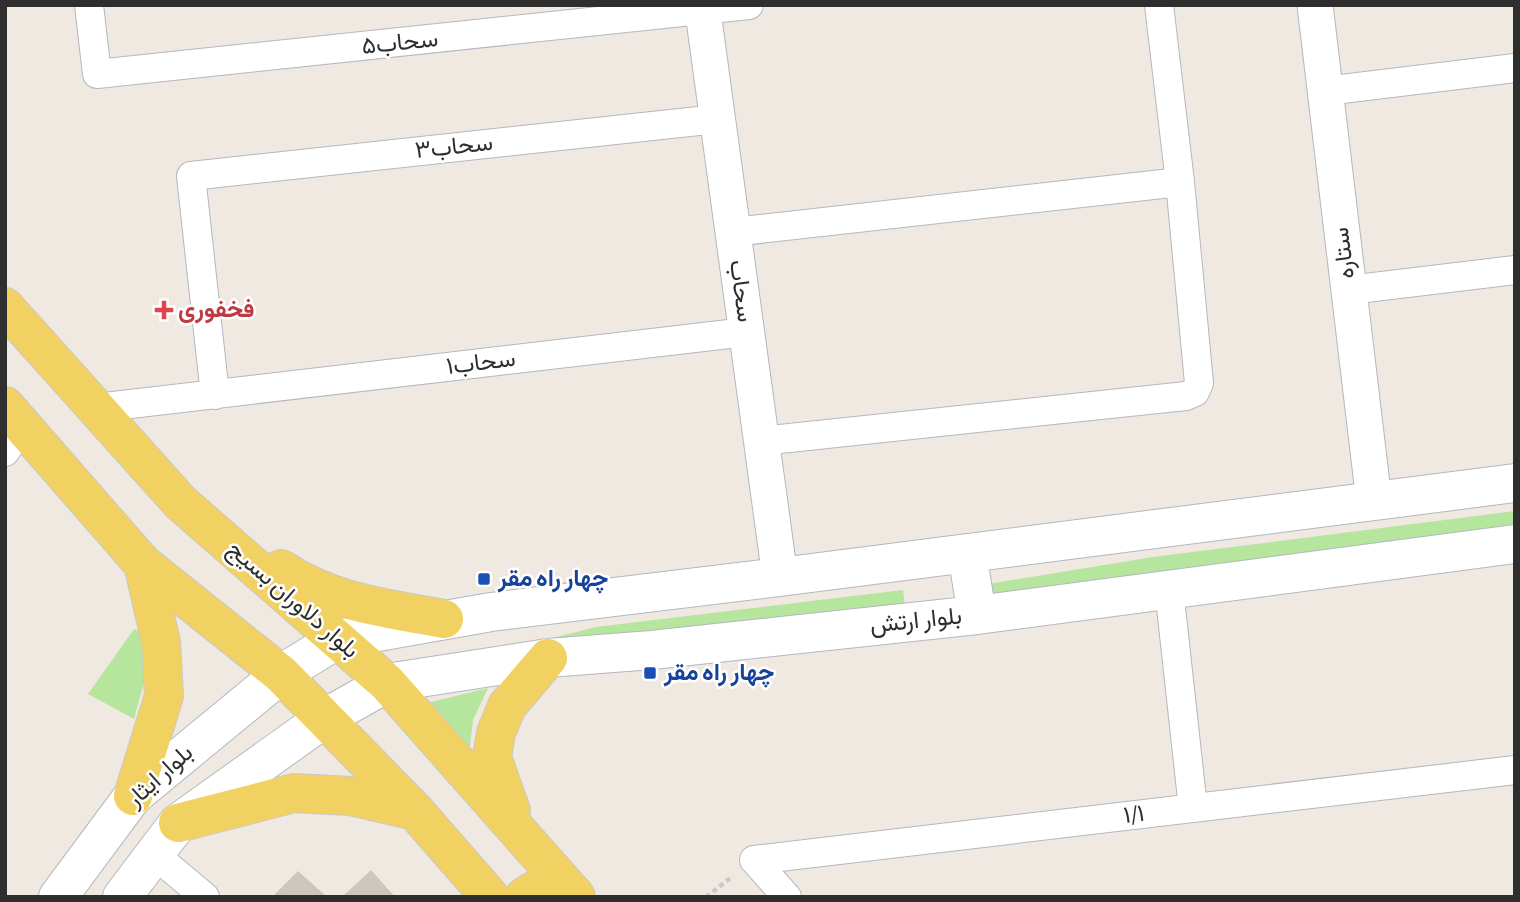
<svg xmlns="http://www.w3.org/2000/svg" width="1520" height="902" font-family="'Alegreya Sans',Vazirmatn,sans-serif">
	<rect width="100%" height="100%" fill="#efe9e1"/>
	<path fill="#b6e59e" d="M1515,511V531L983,599L982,585L1153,557Z
		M903,590L905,607L422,659L509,649L596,627Z
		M134,629L143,633L146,675L134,719L88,694Z
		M488,688L473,720L469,754L427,703Z"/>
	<path fill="#cbc7bf" d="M371,870L395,897H342Z
		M298,871L327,897H272Z"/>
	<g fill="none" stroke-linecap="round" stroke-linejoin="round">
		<g stroke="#b4b7c1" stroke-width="30">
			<path id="minor" d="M89,5L97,74L749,5
				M1325,91L1515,68
				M733,232L1180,182
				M1349,290L1515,270
				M215,395L191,176L717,119
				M96,408L746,332
				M761,441L1186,396L1195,392L1199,383L1180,182L1159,5
				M5,452L22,426
				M1169,589L1193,808
				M155,855L205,897
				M754,860L1515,770
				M754,860L787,897"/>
		</g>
		<g stroke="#b4b7c1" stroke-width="37">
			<path id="tertiary" d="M702,5L780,577
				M1315,5L1374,501"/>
		</g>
		<g stroke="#b4b7c1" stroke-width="40">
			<path id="secondary" d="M967,553L977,615
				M58,897L133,796L281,674L338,639L491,612L780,577L1515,483
				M122,897L178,823L325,718L387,683L548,658L652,650L977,615L1515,544"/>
		</g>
		<g stroke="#c9c9c9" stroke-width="40">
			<path id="primary" d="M5,307L181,503L387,683L576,897
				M5,406L143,564L281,674L415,811L490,897
				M281,569C332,603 385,608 444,619
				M133,796L164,696L161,642L143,564
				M511,811L492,757L496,733L507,706L548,658
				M178,823L294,793L351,796L415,811
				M524,897C541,883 554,885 574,894"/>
		</g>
		<path stroke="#c9c9c9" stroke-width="4.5" stroke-dasharray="5 3.5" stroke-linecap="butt" d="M706,897L733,876"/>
		<use href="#minor" stroke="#fff" stroke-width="28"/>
		<use href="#tertiary" stroke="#fff" stroke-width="35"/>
		<use href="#secondary" stroke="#fff" stroke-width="38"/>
		<use href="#primary" stroke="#f2d163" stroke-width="38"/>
	</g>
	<path fill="#e0444e" stroke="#fff" stroke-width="2.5" d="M160.5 299.5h7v7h7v7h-7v7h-7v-7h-7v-7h7z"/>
	<g fill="#1a4fb4" stroke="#fff" stroke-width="2.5">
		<rect x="477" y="572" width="14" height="14" rx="3.5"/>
		<rect x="643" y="666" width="14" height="14" rx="3.5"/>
	</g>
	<g text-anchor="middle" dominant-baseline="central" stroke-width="5" stroke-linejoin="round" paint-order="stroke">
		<g font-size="24" fill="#2e2e2e" stroke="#fff">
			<text transform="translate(400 43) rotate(-6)">۵سحاب</text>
			<text transform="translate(454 147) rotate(-6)">۳سحاب</text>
			<text transform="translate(1344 253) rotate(-97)">ستاره</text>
			<text transform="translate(741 291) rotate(82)">سحاب</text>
			<text transform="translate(481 363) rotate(-7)">۱سحاب</text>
			<text transform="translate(293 600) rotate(41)">بلوار دلاوران بسیج</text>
			<text transform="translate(916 621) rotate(-6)">بلوار ارتش</text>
			<text transform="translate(160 776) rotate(-42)">بلوار ایثار</text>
			<text transform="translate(1134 815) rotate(-7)">۱/۱</text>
		</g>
		<g font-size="24" font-weight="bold" fill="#be3a42" stroke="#fff" text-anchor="start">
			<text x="178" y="310">فخفوری</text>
		</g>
		<g font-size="24" font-weight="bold" fill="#164399" stroke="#fff" text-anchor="start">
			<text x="498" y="579">چهار راه مقر‍</text>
			<text x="664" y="673">چهار راه مقر</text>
		</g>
	</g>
	<rect width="1520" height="902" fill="none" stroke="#2e2e2e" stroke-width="14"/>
</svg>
